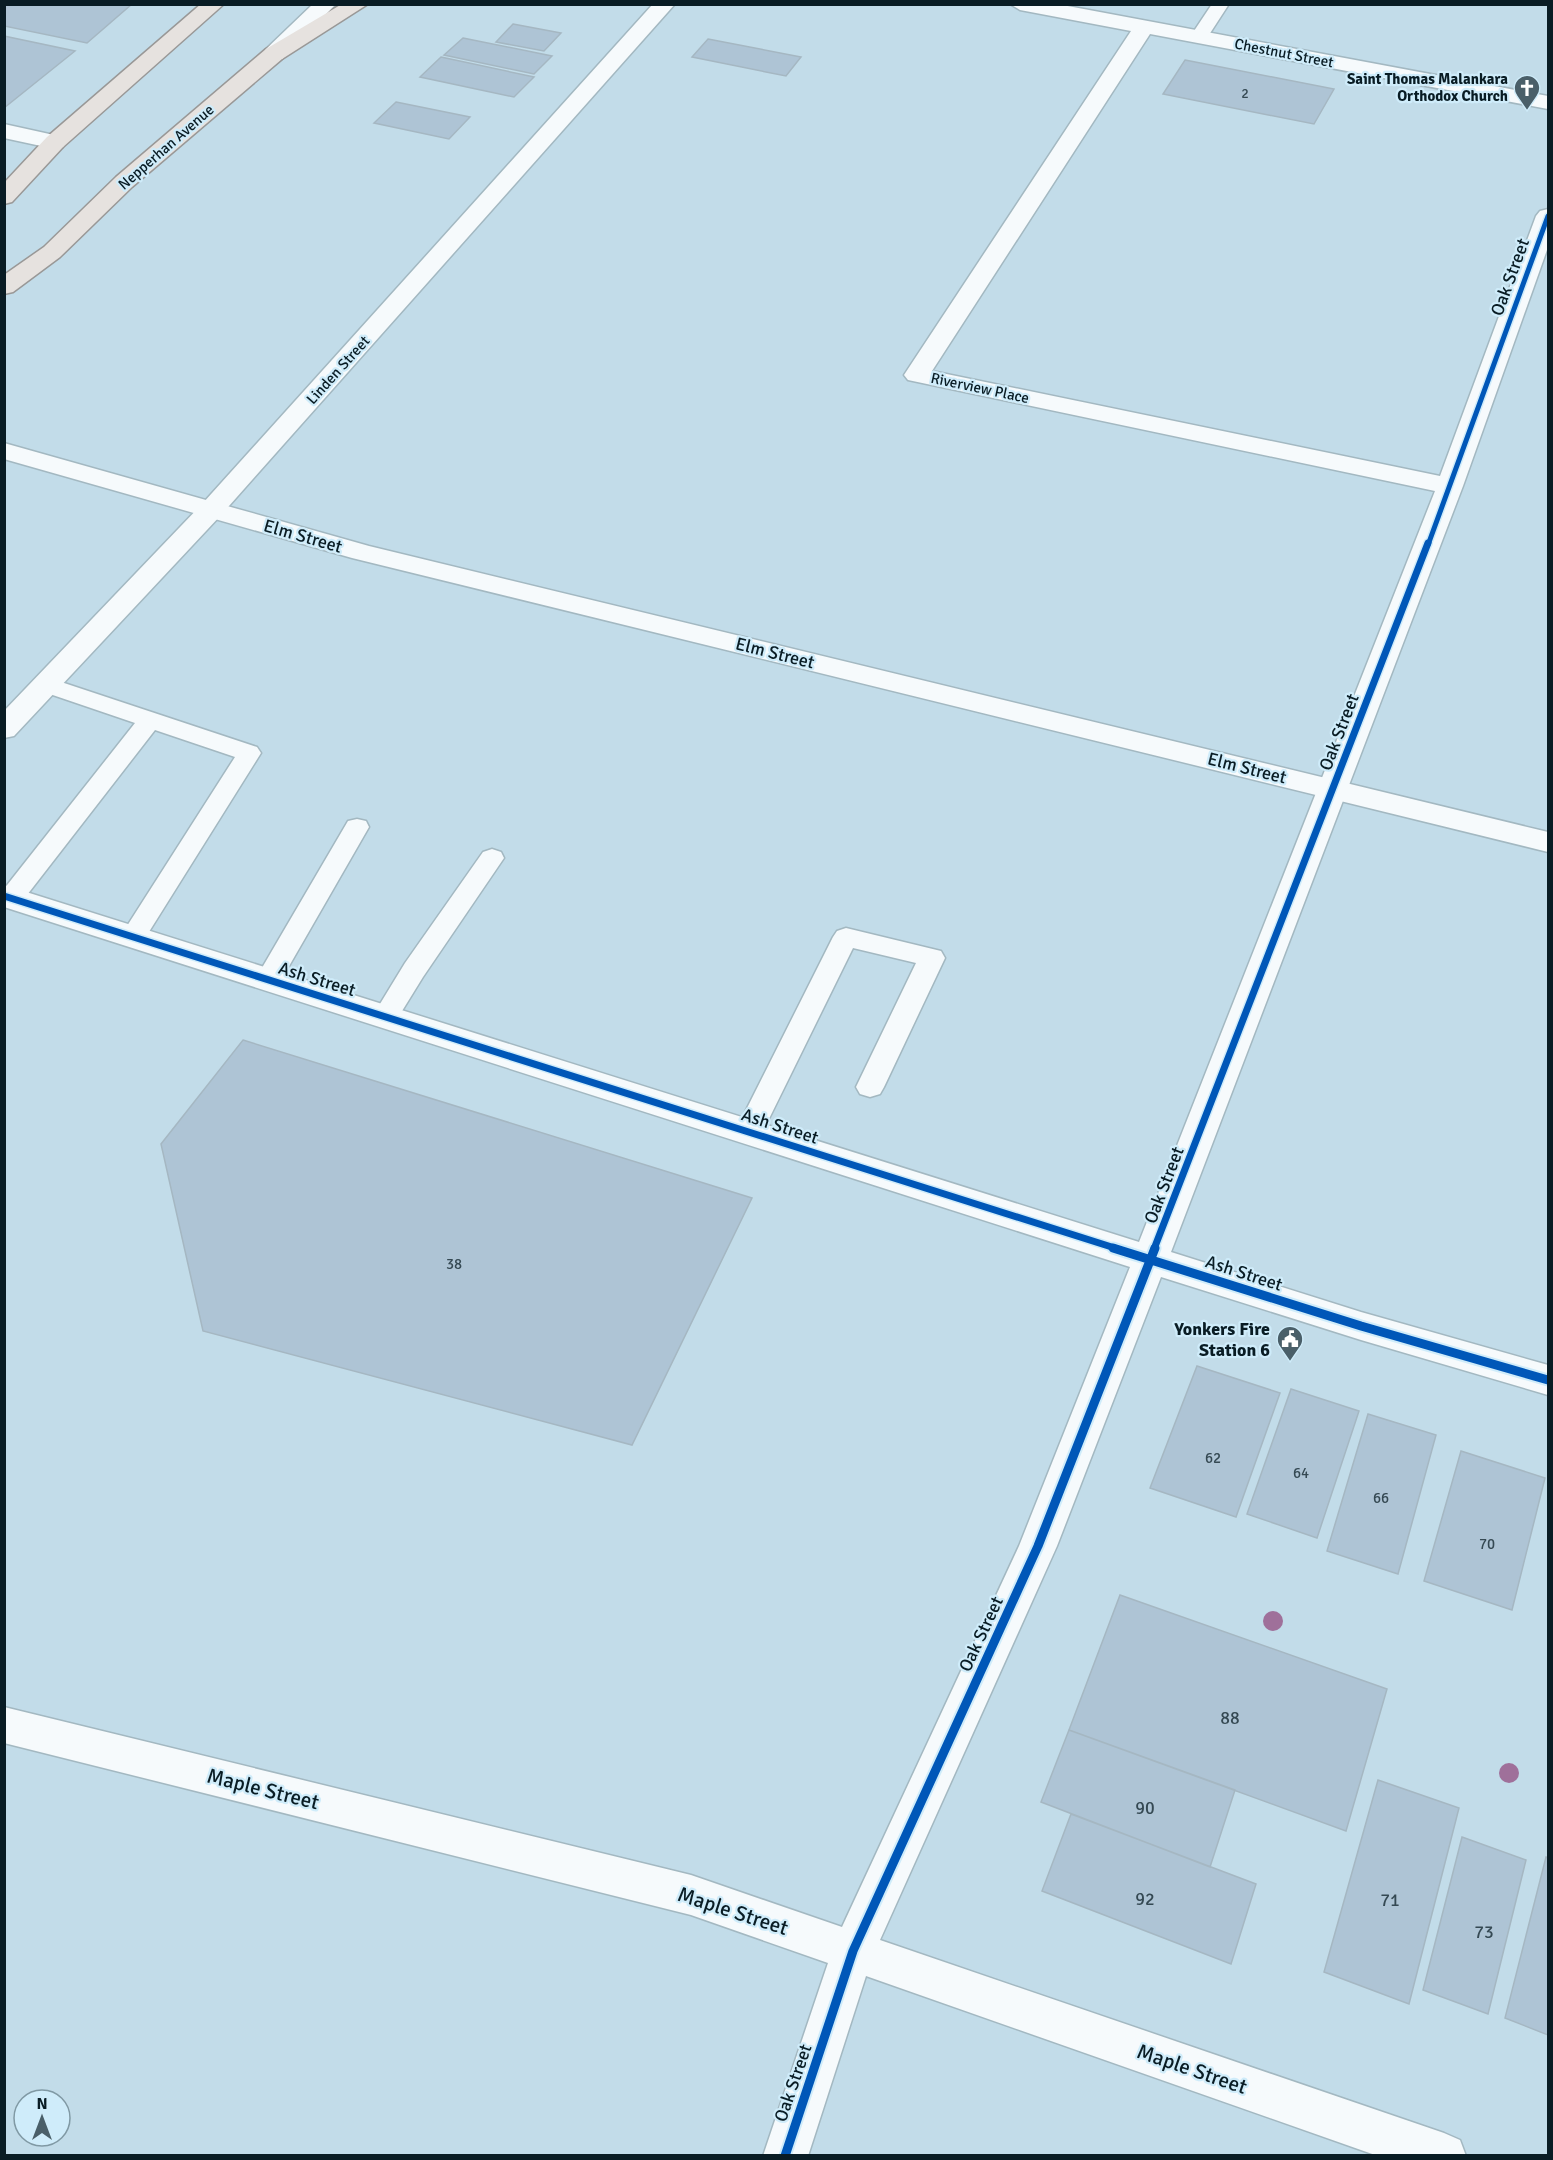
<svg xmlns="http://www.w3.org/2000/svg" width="1553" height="2160" font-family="Signika,sans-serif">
	<rect width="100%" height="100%" fill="#c2dce9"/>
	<path fill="#aec4d5" stroke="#a5b7c2" stroke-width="1.5" d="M4,4H132L87,43L4,26Z
		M513,24L561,33L544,51L496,42Z
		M4,36L75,51L4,108Z
		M463,38L552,56L534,74L444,55Z
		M708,39L801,57L786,76L692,57Z
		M441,57L534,77L514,97L420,77Z
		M1185,60L1334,89L1314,124L1163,94Z
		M396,102L470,117L449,139L374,123Z
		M243,1040L752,1198L632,1445L203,1331L161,1144Z
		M1197,1366L1280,1393L1236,1517L1150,1488Z
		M1291,1389L1359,1411L1317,1538L1247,1514Z
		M1368,1414L1436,1435L1398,1574L1327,1551Z
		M1461,1451L1545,1478L1512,1610L1424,1581Z
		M1120,1595L1387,1689L1346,1831L1069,1730Z
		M1069,1730L1235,1790L1210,1867L1041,1802Z
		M1378,1780L1459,1808L1409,2004L1324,1972Z
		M1071,1814L1256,1884L1231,1964L1042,1891Z
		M1462,1837L1526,1860L1488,2014L1423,1990Z
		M1546,1857L1548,1858V2035L1505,2018Z"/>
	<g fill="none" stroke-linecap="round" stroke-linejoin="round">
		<g stroke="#a3b8c1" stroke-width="3">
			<path id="lane" d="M1212,4H1229L1205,41H1193L1190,37Z
				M46,677L257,747L261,753L142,943L133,946L124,943L120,937L235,757L155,730L20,904L11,907L4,905V889L135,723L38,690L34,685L38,680Z
				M357,819L366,821L369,827L277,987L268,989L259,987L255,980L259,973L348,821Z
				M492,849L501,852L504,858L423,977L394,1024L385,1027L376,1024L372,1017L405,963L483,852Z
				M846,928L941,951L945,958L884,1087L880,1094L870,1097L860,1094L856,1087L916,963L853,948L759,1139L749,1142L739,1139L735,1132L833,937L837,931Z"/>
		</g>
		<g stroke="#a3b8c1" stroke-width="3">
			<path id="street" d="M653,4H675L221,515L14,736L4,738V711L203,503Z
				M1010,4H1057L1548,96V109L1150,34L932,371L1440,476L1536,216L1540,211L1548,209V247L1463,486L1171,1252L1361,1312L1548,1365V1395L1361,1340L1161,1277L1057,1546L880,1940L1444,2133L1460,2140L1466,2156H1378L866,1976L808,2156H763L828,1963L691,1915L4,1743V1707L691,1875L842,1927L1019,1546L1130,1267L4,907V885L1139,1242L1435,491L908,380L904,375L1131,31L1020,10Z
				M4,124L63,137L66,142L63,147L55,149L4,138Z"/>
		</g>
		<g stroke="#a3b8c1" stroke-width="3">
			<path id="secondary" d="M313,4H336L282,59H266L263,54L266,49Z
				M4,443L369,546L1548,832V852L352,558L4,459Z"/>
		</g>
		<g stroke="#999897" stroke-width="3">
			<path id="primary" d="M201,4H224L63,147L12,202L4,204V183L47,137Z
				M342,4H368L282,59L132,187L60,257L13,292L4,294V275L44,247L116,177L266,49Z"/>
		</g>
		<use href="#lane" fill="#f6fafc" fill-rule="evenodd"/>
		<use href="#street" fill="#f6fafc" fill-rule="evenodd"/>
		<use href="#secondary" fill="#f6fafc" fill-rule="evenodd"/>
		<use href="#primary" fill="#e6e2df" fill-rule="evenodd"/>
		<g stroke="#cfecfa" stroke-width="8">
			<path id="cycleway-far2" d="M1428,545L1548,216"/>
		</g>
		<g stroke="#cfecfa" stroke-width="10">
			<path id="cycleway-far1" d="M4,896L1118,1249
				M1154,1249L1428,543"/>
		</g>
		<g stroke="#cfecfa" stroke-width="13">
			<path id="cycleway" d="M1113,1248L1361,1326L1548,1380
				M785,2156L853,1951L1038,1546L1155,1248"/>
		</g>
		<use href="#cycleway-far2" stroke="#0057b8" stroke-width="5"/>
		<use href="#cycleway-far1" stroke="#0057b8" stroke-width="7"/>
		<use href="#cycleway" stroke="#0057b8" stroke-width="9"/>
	</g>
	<g fill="#9f709a">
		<circle cx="1273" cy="1621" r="10"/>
		<circle cx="1509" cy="1773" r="10"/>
	</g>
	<defs>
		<g id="church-pin" transform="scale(1.35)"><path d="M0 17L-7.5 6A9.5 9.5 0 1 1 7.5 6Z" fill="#4a5f69" stroke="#cfecfa"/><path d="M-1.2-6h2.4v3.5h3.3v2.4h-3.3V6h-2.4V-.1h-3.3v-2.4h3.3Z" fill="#fff"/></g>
		<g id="civic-pin" transform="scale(1.35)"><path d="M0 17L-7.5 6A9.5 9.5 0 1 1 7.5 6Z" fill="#4a5f69" stroke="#cfecfa"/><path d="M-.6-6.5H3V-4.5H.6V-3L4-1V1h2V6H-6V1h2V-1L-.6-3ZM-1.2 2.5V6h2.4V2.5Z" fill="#fff"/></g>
	</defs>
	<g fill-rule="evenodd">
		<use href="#church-pin" x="1527" y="88"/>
		<use href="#civic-pin" x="1290" y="1339"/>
	</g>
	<g text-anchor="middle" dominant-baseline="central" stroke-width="4.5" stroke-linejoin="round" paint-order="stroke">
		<g font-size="14" fill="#354953">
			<text x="1245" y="93">2</text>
		</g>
		<g font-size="15" fill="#091c24" stroke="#cfecfa">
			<text transform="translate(1284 53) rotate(11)">Chestnut Street</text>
			<text transform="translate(166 147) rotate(-41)">Nepperhan Avenue</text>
			<text transform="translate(338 370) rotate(-48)">Linden Street</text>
			<text transform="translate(980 388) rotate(12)">Riverview Place</text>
		</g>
		<g font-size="15" font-weight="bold" fill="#091c24" stroke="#cfecfa" text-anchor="end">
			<text x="1508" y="79">Saint Thomas Malankara<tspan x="1508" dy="17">Orthodox Church</tspan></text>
		</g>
		<g font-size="15" fill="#354953">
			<text x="454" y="1264">38</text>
			<text x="1213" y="1458">62</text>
			<text x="1301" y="1473">64</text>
			<text x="1381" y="1498">66</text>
			<text x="1487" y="1544">70</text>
		</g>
		<g font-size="18" fill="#091c24" stroke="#cfecfa">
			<text transform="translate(1510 277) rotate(-70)">Oak Street</text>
			<text transform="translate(303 536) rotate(16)">Elm Street</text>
			<text transform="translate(775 653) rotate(14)">Elm Street</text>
			<text transform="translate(1339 732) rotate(-69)">Oak Street</text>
			<text transform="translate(1247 768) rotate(14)">Elm Street</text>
			<text transform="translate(317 979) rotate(17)">Ash Street</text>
			<text transform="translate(780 1126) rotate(18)">Ash Street</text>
			<text transform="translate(1164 1185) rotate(-69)">Oak Street</text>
			<text transform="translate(1244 1273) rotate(18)">Ash Street</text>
			<text transform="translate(981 1634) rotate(-65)">Oak Street</text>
			<text transform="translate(793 2083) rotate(-71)">Oak Street</text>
		</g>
		<g font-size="18" font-weight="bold" fill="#091c24" stroke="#cfecfa" text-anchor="end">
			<text x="1270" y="1329">Yonkers Fire<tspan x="1270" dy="21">Station 6</tspan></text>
		</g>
		<g font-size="18" fill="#354953">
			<text x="1230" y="1718">88</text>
			<text x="1145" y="1808">90</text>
			<text x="1145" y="1899">92</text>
			<text x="1390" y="1900">71</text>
			<text x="1484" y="1932">73</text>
		</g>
		<g font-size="21" fill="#091c24" stroke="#cfecfa">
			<text transform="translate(263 1789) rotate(14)">Maple Street</text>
			<text transform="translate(733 1911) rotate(18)">Maple Street</text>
			<text transform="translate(1192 2069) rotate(19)">Maple Street</text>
		</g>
	</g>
	<rect width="1553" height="2160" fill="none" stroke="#091c24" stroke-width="12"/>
	<g transform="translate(42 2118)"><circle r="28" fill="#cfecfa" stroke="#8099a4" stroke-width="1.5"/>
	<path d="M0-4.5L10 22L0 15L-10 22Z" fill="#4a5f69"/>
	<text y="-9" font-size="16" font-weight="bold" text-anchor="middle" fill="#091c24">N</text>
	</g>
</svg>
